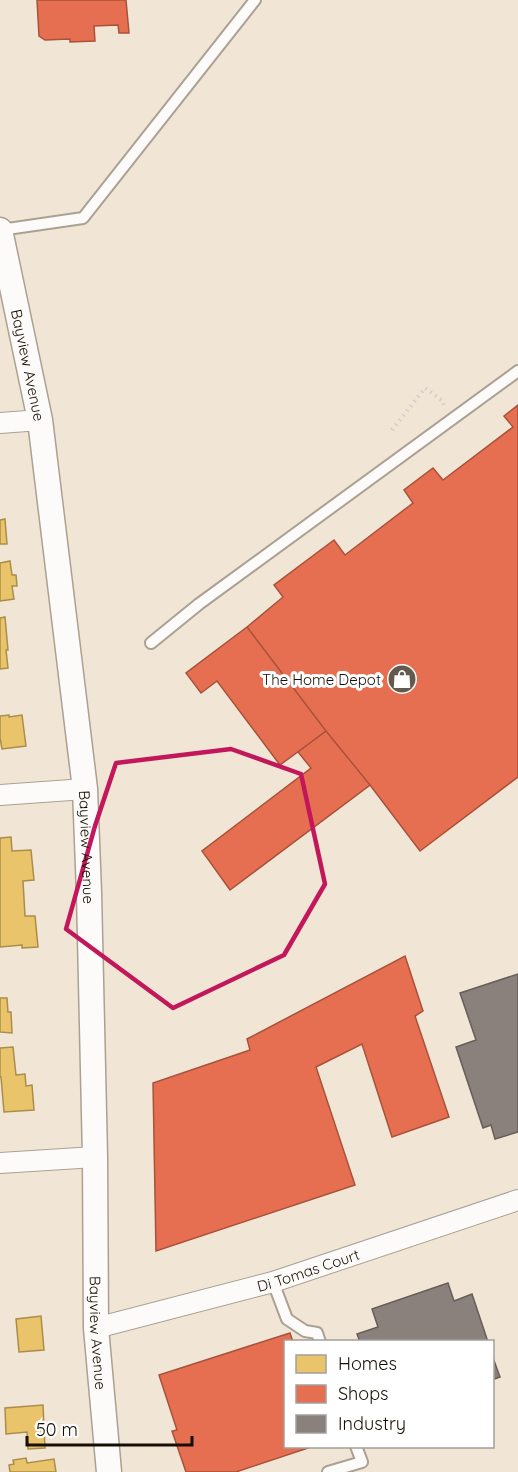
<svg xmlns="http://www.w3.org/2000/svg" width="518" height="1472" font-family="Quicksand,sans-serif">
	<rect width="100%" height="100%" fill="#f1e6d6"/>
	<path fill="#e9c46a" stroke="#aa8d4b" stroke-width="1.5" d="M5,519L7,544H0V520Z
		M10,561L12,575H16L17,586H12L14,599L0,601V563Z
		M5,617L8,650H6L8,668L0,669V618Z
		M9,715V717L22,715L26,746L2,749L0,738V716Z
		M11,837L12,851L31,850L34,880L23,881L25,916H35L38,947L22,948V945L0,947V838Z
		M0,998H7L8,1012H11L12,1033L0,1032Z
		M13,1047L16,1075L25,1074L26,1086L32,1085L34,1110L4,1112L1,1077H0V1048Z
		M41,1316L44,1350L19,1352L16,1319Z
		M43,1405L45,1448L28,1449L27,1432L6,1434L5,1408Z
		M26,1458L27,1463L54,1459L56,1472H10L9,1465L14,1464L13,1460Z"/>
	<path fill="#e76f51" stroke="#a8523a" stroke-width="1.5" d="M37,0H126L129,33H119L118,25L94,26L95,41L70,42V39L45,40L39,36Z
		M518,405V777L420,851L370,785L326,731L247,627L283,597L274,585L334,540L345,555L413,503L404,490L433,468L443,480L513,427L504,416Z
		M247,627L326,731L280,765L217,681L201,693L186,673Z
		M326,731L370,785L230,890L202,851L311,768L298,752Z
		M405,956L423,1011L415,1016L449,1117L392,1137L362,1044L316,1067L355,1185L156,1251L153,1083L250,1050L247,1039Z
		M290,1333L293,1342H286V1446H314L236,1472H186L172,1431L177,1430L159,1375Z"/>
	<path fill="#8a817c" stroke="#675e58" stroke-width="1.5" d="M518,974V1132L495,1139L491,1125L483,1128L456,1047L476,1040L460,993Z
		M448,1283L454,1301L472,1294L488,1342H360L357,1334L378,1327L372,1309Z
		M492,1355L500,1377L492,1380Z"/>
	<g fill="none" stroke-linecap="round" stroke-linejoin="round">
		<g stroke="#aaa193" stroke-width="14">
			<path id="service" d="M0,230L83,218L255,0
				M151,643L199,604L518,371
				M273,1282L287,1319L305,1331L317,1333L320,1342
				M328,1472L362,1462L356,1446"/>
		</g>
		<g stroke="#aaa193" stroke-width="22">
			<g id="minor">
				<path d="M0,423L40,420"/>
				<path d="M0,795L85,789"/>
				<path d="M0,1163L95,1157"/>
				<path id="s1" d="M96,1328L273,1282L518,1200"/>
			</g>
		</g>
		<g stroke="#aaa193" stroke-width="27">
			<g id="tertiary">
				<path id="s2" d="M0,230L40,420L85,789L89,893L95,1157L96,1328L109,1472"/>
			</g>
		</g>
		<path stroke="#d2ceca" stroke-width="4" stroke-dasharray="1.5 4.5" stroke-linecap="butt" d="M392,430L425,388L443,401L444,407"/>
		<use href="#service" stroke="#fdfbf9" stroke-width="10"/>
		<use href="#minor" stroke="#fdfbf9" stroke-width="20"/>
		<use href="#tertiary" stroke="#fdfbf9" stroke-width="24"/>
	</g>
	<path fill="none" stroke="#c2185b" stroke-width="4.5" stroke-linejoin="round" d="M231,749L301,774L325,884L284,955L173,1008L66,929L95,826L116,763Z"/>
	<defs>
		<g id="shop-disc" transform="scale(1.5)"><circle r="9.5" fill="#635a4d" stroke="#fff"/><path d="M-5-2.5h2.3a2.7 3.5 0 0 1 5.4 0H5L5.5 6h-11ZM-1.5-2.5h3a1.5 2.3 0 0 0-3 0Z" fill="#fff"/></g>
	</defs>
	<g fill-rule="evenodd">
		<use href="#shop-disc" x="402" y="679"/>
	</g>
	<g text-anchor="middle" dominant-baseline="central" stroke-width="6" stroke-linejoin="round" paint-order="stroke">
		<g font-size="15" fill="#160e03" stroke="#fff">
			<text stroke="none"><textPath href="#s2" startOffset="138">Bayview Avenue</textPath></text>
			<text stroke="none"><textPath href="#s2" startOffset="624">Bayview Avenue</textPath></text>
			<text stroke="none"><textPath href="#s1" startOffset="220">Di Tomas Court</textPath></text>
			<text stroke="none"><textPath href="#s2" startOffset="1110">Bayview Avenue</textPath></text>
		</g>
		<g font-size="15" fill="#160e03" stroke="#fff" text-anchor="end">
			<text x="381" y="679">The Home Depot</text>
		</g>
	</g>
	<rect x="284" y="1340" width="210" height="108" fill="#ffffff" stroke="#a29f9a" stroke-width="1.5"/>
	<rect x="296" y="1355" width="30" height="18" fill="#e9c46a" stroke="#a29f9a" stroke-width="1.5"/>
	<text x="338" y="1370" font-size="18" fill="#160e03">Homes</text>
	<rect x="296" y="1385" width="30" height="18" fill="#e76f51" stroke="#a29f9a" stroke-width="1.5"/>
	<text x="338" y="1400" font-size="18" fill="#160e03">Shops</text>
	<rect x="296" y="1415" width="30" height="18" fill="#8a817c" stroke="#a29f9a" stroke-width="1.5"/>
	<text x="338" y="1430" font-size="18" fill="#160e03">Industry</text>
	<path d="M27 1436v9h165v-9" fill="none" stroke="#160e03" stroke-width="3"/>
	<text x="36" y="1436" font-size="18" fill="#160e03" stroke="#ffffff" stroke-width="4.5" paint-order="stroke">50 m</text>
</svg>
